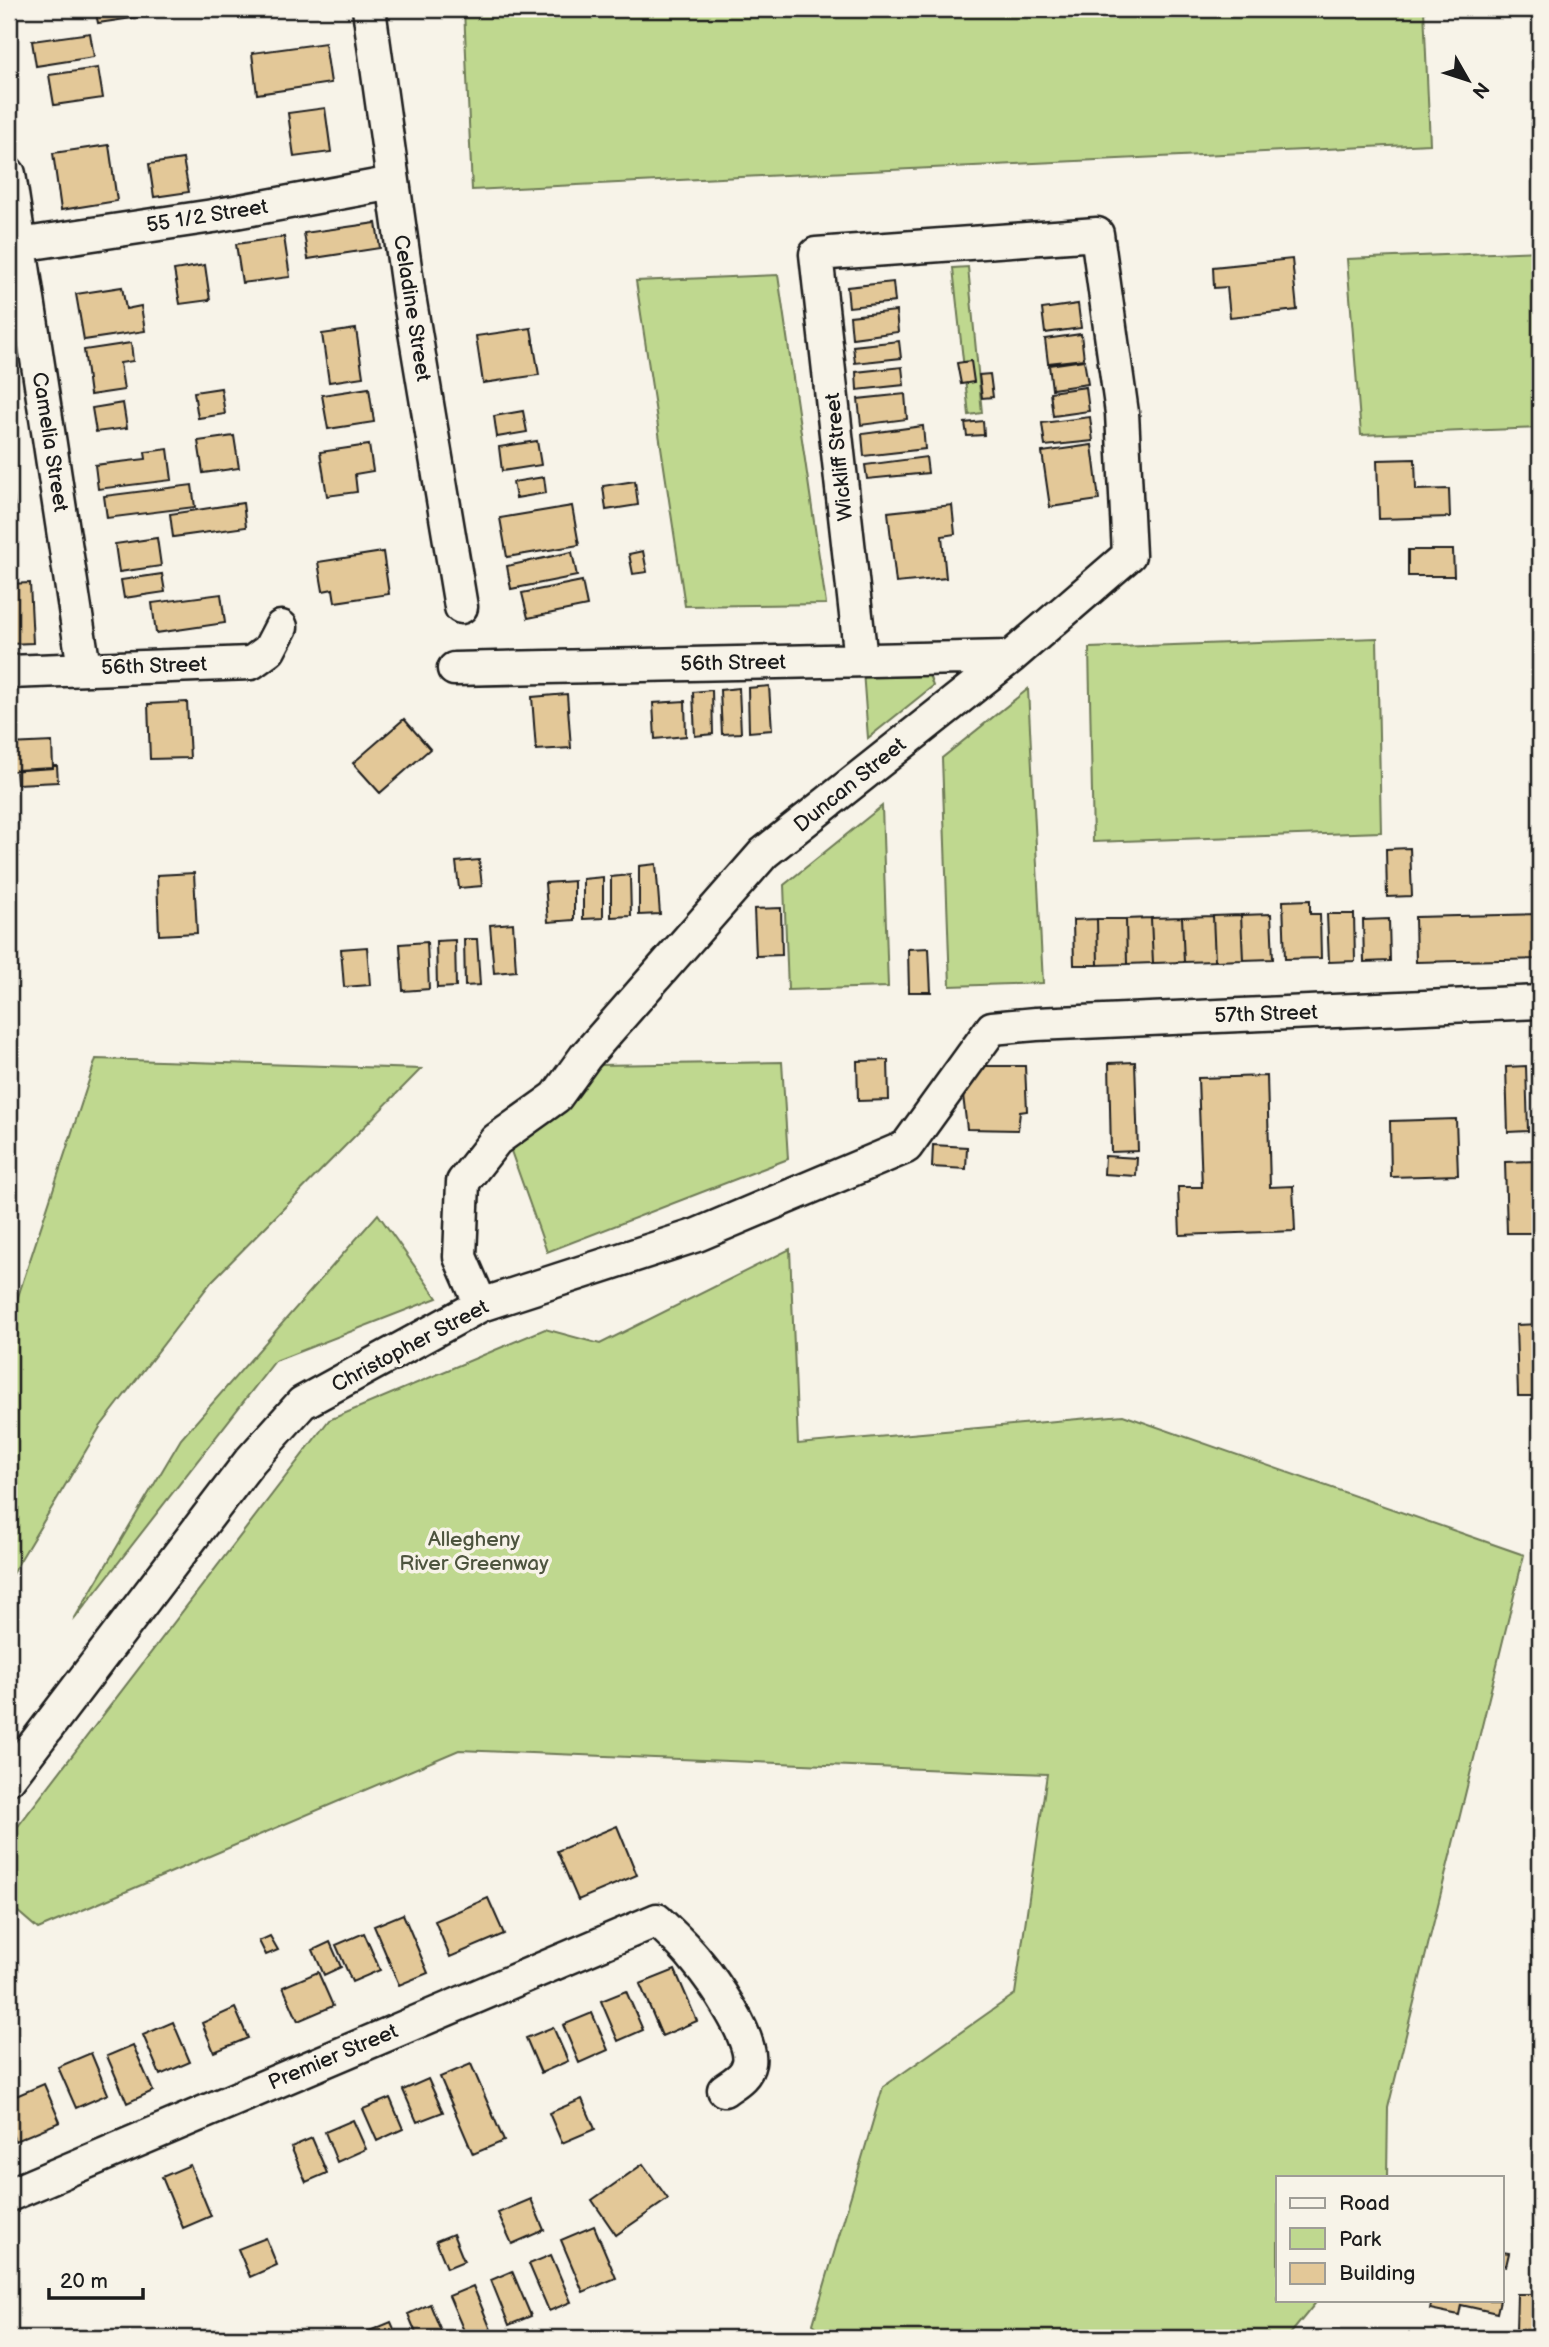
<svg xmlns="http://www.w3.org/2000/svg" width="1549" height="2347" font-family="'Balsamiq Sans',sans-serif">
	<rect width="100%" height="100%" fill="#f7f3e8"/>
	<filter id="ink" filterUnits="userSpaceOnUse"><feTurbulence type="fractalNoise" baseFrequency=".0143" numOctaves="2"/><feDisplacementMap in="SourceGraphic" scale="14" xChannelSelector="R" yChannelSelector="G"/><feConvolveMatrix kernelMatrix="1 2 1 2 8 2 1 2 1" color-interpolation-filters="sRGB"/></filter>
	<g filter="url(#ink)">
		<path fill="#bfd88f" stroke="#6e7a56" stroke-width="2" d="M464,9H1424L1430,144L472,190Z
			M1540,251V428L1361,435L1347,259Z
			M968,267L982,413L969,415L953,268Z
			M778,275L826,604L685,606L636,281Z
			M1377,638L1381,832L1093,842L1089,648Z
			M863,671L929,675L933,686L868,738Z
			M1028,689L1043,983L950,986L942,758Z
			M882,806L888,987L788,990L784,885Z
			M96,1059L421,1069L212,1281L100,1427L9,1579V1324Z
			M782,1062L788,1159L547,1252L511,1151L598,1065Z
			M378,1214L437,1298L275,1361L73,1621L181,1439Z
			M790,1249L798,1444L1123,1415L1524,1555L1388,2108L1387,2177H1278V2300H1318L1287,2338H830L813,2324L883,2087L1015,1994L1047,1774L459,1750L38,1929L9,1904V1838L329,1420L545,1329L600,1344Z"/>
		<path fill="#e3c898" stroke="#1c1c1c" stroke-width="2" d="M95,9H165L166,13L98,23Z
			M90,33L94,57L36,66L32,41Z
			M325,43L331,83L257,94L252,53Z
			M98,68L103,98L54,105L49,75Z
			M325,108L331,152L294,157L288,113Z
			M109,145L117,201L61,210L53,153Z
			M183,159L189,192L154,197L149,164Z
			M376,223L380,248L308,259L304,233Z
			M284,237L290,277L242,283L236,244Z
			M1292,259L1297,310L1230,317L1227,287L1214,288L1213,267Z
			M205,265L210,300L180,304L174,270Z
			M893,282L895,302L849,307L847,287Z
			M122,287L126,309L141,306L145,331L84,340L76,294Z
			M1078,304L1081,328L1045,333L1042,309Z
			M896,311L898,332L852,338L850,316Z
			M531,328L539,375L483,383L476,336Z
			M356,329L363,377L329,382L322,334Z
			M1081,334L1084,359L1048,363L1045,339Z
			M899,341L901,358L855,363L853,346Z
			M131,343L133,361L120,363L124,390L90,395L84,350Z
			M1084,360L1088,384L1052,389L1049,365Z
			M971,361L974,382L961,384L957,363Z
			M902,367L904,385L857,390L856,372Z
			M990,374L993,397L982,398L979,375Z
			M1086,387L1089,411L1053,416L1050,392Z
			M221,388L225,414L198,418L194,392Z
			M369,388L374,422L328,429L322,395Z
			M905,394L907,419L861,425L858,399Z
			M123,403L127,428L96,432L92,408Z
			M523,411L527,432L497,437L494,416Z
			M1090,417L1093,441L1045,446L1042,423Z
			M983,421L984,435L967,436L965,423Z
			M923,426L925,449L864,456L862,434Z
			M234,436L239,468L203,473L198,441Z
			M537,441L541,465L502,471L499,447Z
			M369,445L373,471L355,474L357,492L327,496L320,452Z
			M1092,445L1099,500L1050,507L1042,452Z
			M168,449L172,480L98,489L95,465L146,459L145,452Z
			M926,457L928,473L867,479L865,465Z
			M1415,459L1416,490L1449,489L1450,517L1379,519L1377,460Z
			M544,477L546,493L516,498L513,482Z
			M635,481L638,505L606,510L603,486Z
			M12,485L15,510L9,511V486Z
			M192,485L195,507L107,518L104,496Z
			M243,503L246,527L173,537L170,514Z
			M952,505L955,534L942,536L946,578L896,583L888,512Z
			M572,506L579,545L507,557L500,518Z
			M157,538L161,566L119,572L115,544Z
			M1408,550H1453L1454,576H1408Z
			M643,551L647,572L633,574L629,554Z
			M383,552L389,594L335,602L333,589L323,591L318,562Z
			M572,552L577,576L511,589L507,566Z
			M162,574L165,592L124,598L121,580Z
			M582,581L587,606L528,618L522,593Z
			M30,583L33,643L9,644V584Z
			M221,594L225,623L156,633L152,603Z
			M769,686L772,730L749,732L748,688Z
			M739,688L741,733L722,734L720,690Z
			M712,690L713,734L695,736L693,692Z
			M567,694L571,748L536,750L532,697Z
			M685,701L686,736L655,739L653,703Z
			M187,702L190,758L150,759L148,704Z
			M404,719L430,749L380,793L353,763Z
			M52,742L53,768L9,771V744Z
			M53,766H57L58,782L17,784L16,770L53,768Z
			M1410,848L1412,896L1387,897L1386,849Z
			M479,860L482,886L459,888L456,862Z
			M656,864L660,914L639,915V866Z
			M194,873L197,933L159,935L157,875Z
			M630,875L631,916L611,917V877Z
			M603,877V918L583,919V879Z
			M574,881V920L548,922L545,883Z
			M1310,900V914H1320L1321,958L1285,959L1283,901Z
			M781,908L782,955L756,956L754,909Z
			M1271,914L1273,959L1243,960L1241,915Z
			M1327,914H1354L1355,961L1329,962Z
			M1540,914V959L1416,962L1415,917Z
			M1241,915L1243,960L1215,961L1213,916Z
			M1213,916L1215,961L1184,962L1182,917Z
			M1182,917L1184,962L1153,963L1151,918Z
			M1151,918L1153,963L1127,964L1126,919Z
			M1097,919L1098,965H1074L1073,920Z
			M1097,919H1126L1127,964L1098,965Z
			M1389,919L1390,961L1364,962L1363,920Z
			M513,923L516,971L494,973L490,925Z
			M464,939H477L480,985L465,986Z
			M455,940L456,987L437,988L436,941Z
			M427,942L429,989L403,991L400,944Z
			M367,947L370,985L344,987L341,949Z
			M929,948L931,992H909L908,949Z
			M888,1060L889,1100L858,1101L857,1061Z
			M1135,1062L1138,1151L1111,1152L1109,1063Z
			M1538,1064H1540V1127Z
			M985,1066H1025L1027,1111L1020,1112L1018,1130L967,1129L963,1095Z
			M1526,1066L1528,1131L1508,1132L1506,1067Z
			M1267,1076L1270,1187L1293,1186L1295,1231L1180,1235L1178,1187H1202L1198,1078Z
			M1456,1119L1458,1175L1391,1177L1390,1121Z
			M933,1145L967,1147L966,1169L932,1167Z
			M1105,1156L1137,1158L1136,1176L1104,1174Z
			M1535,1161L1537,1233H1507L1505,1162Z
			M1540,1324V1396H1518L1516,1325Z
			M617,1826L637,1875L578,1900L557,1851Z
			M488,1898L504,1934L450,1957L435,1921Z
			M403,1914L428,1973L399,1985L374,1926Z
			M364,1933L380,1970L352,1982L336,1945Z
			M270,1936L278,1950L266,1955L259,1941Z
			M330,1942L341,1967L324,1975L313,1950Z
			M675,1970L697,2021L662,2036L640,1984Z
			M318,1972L333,2006L298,2021L283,1987Z
			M626,1991L643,2030L618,2041L601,2001Z
			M235,2008L248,2038L214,2052L202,2023Z
			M592,2013L608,2050L579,2063L563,2025Z
			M173,2022L190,2062L160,2075L143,2035Z
			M553,2027L568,2061L541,2073L526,2038Z
			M133,2045L153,2091L127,2103L107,2056Z
			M91,2053L108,2094L76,2108L58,2067Z
			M471,2064L504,2141L473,2154L440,2077Z
			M428,2079L443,2112L417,2122L403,2090Z
			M44,2084L60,2122L15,2141L9,2126V2099Z
			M390,2098L403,2129L377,2141L363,2109Z
			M582,2099L595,2129L562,2143L549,2113Z
			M353,2120L366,2149L337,2162L325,2132Z
			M312,2138L327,2173L306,2182L291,2147Z
			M643,2164L668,2199L616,2235L592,2200Z
			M190,2165L211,2216L183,2228L162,2177Z
			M531,2199L544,2230L512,2244L498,2213Z
			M594,2226L616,2278L583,2292L561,2240Z
			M453,2234L464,2261L447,2268L436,2241Z
			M266,2238L277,2265L250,2277L238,2249Z
			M1502,2252L1509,2253L1506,2266L1502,2265Z
			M551,2255L571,2302L549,2311L529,2264Z
			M512,2271L531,2316L509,2325L491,2280Z
			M473,2286L492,2332L477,2338H467L449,2296Z
			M1517,2294H1538L1536,2332L1516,2331Z
			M1432,2300H1500L1497,2313L1461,2305L1459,2315L1430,2309Z
			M430,2304L444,2338H418L408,2314Z
			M391,2322L398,2338H370L367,2332Z"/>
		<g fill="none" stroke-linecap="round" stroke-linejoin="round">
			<g stroke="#1c1c1c" stroke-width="37">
				<path id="minor" d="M369,9L409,296L461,607
					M9,174L84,668
					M19,245L213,216L393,183
					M454,669L1011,657
					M9,672L251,663L269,650L281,627
					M481,1305L460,1257L463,1182L496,1140L556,1097L585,1057L764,853L1011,657L1129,555L1122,413L1097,234L816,254L861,660
					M9,1778L250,1461L302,1403L481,1305L697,1235L906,1147L992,1028L1036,1024L1540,1002
					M9,2195L657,1920C670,1933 684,1945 695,1959C711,1978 754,2038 749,2063C746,2077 735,2082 724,2090"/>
			</g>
			<use href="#minor" stroke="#f7f3e8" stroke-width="32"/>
		</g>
	</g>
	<g text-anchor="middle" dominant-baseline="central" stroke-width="7" stroke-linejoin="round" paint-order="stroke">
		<g font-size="21" fill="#1c1c1c" stroke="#f7f3e8">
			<text transform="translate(207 216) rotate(-9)">55 1/2 Street</text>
			<text transform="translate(412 308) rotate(81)">Celadine Street</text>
			<text transform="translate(50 442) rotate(81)">Camelia Street</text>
			<text transform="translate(839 457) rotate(-96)">Wickliff Street</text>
			<text transform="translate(733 663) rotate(-1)">56th Street</text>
			<text transform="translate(154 666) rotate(-2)">56th Street</text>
			<text transform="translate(850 785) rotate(-39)">Duncan Street</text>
			<text transform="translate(1266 1014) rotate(-2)">57th Street</text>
			<text transform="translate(410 1346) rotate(-28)">Christopher Street</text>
			<text transform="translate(333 2057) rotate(-23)">Premier Street</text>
		</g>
		<g font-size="21" fill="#4d543e" stroke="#f7f3e8">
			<text x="474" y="1539">Allegheny<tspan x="474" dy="24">River Greenway</tspan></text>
		</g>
	</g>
	<rect width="1549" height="2347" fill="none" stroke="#f7f3e8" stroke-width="35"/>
	<rect x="18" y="18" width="1514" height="2312" fill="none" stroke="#1c1c1c" stroke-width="2.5" filter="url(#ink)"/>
	<rect x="1276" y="2176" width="228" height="126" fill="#f7f3e8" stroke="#9f9d96" stroke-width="2"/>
	<rect x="1290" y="2198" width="35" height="10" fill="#f7f3e8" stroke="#9f9d96" stroke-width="2"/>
	<text x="1339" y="2210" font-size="21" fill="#1c1c1c">Road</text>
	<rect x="1290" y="2228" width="35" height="21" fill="#bfd88f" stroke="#9f9d96" stroke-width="2"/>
	<text x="1339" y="2246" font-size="21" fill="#1c1c1c">Park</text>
	<rect x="1290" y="2263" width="35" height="21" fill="#e3c898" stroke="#9f9d96" stroke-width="2"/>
	<text x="1339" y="2280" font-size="21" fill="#1c1c1c">Building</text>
	<g transform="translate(1468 80) rotate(129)" stroke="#f7f3e8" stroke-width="5" paint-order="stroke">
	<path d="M0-5L12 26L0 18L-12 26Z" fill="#1c1c1c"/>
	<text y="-10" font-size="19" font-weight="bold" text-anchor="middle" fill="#1c1c1c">N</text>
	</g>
	<path d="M49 2288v10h94v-10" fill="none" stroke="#1c1c1c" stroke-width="3.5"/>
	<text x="60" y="2288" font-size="21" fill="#1c1c1c" stroke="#f7f3e8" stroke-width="5" paint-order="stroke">20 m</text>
</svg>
